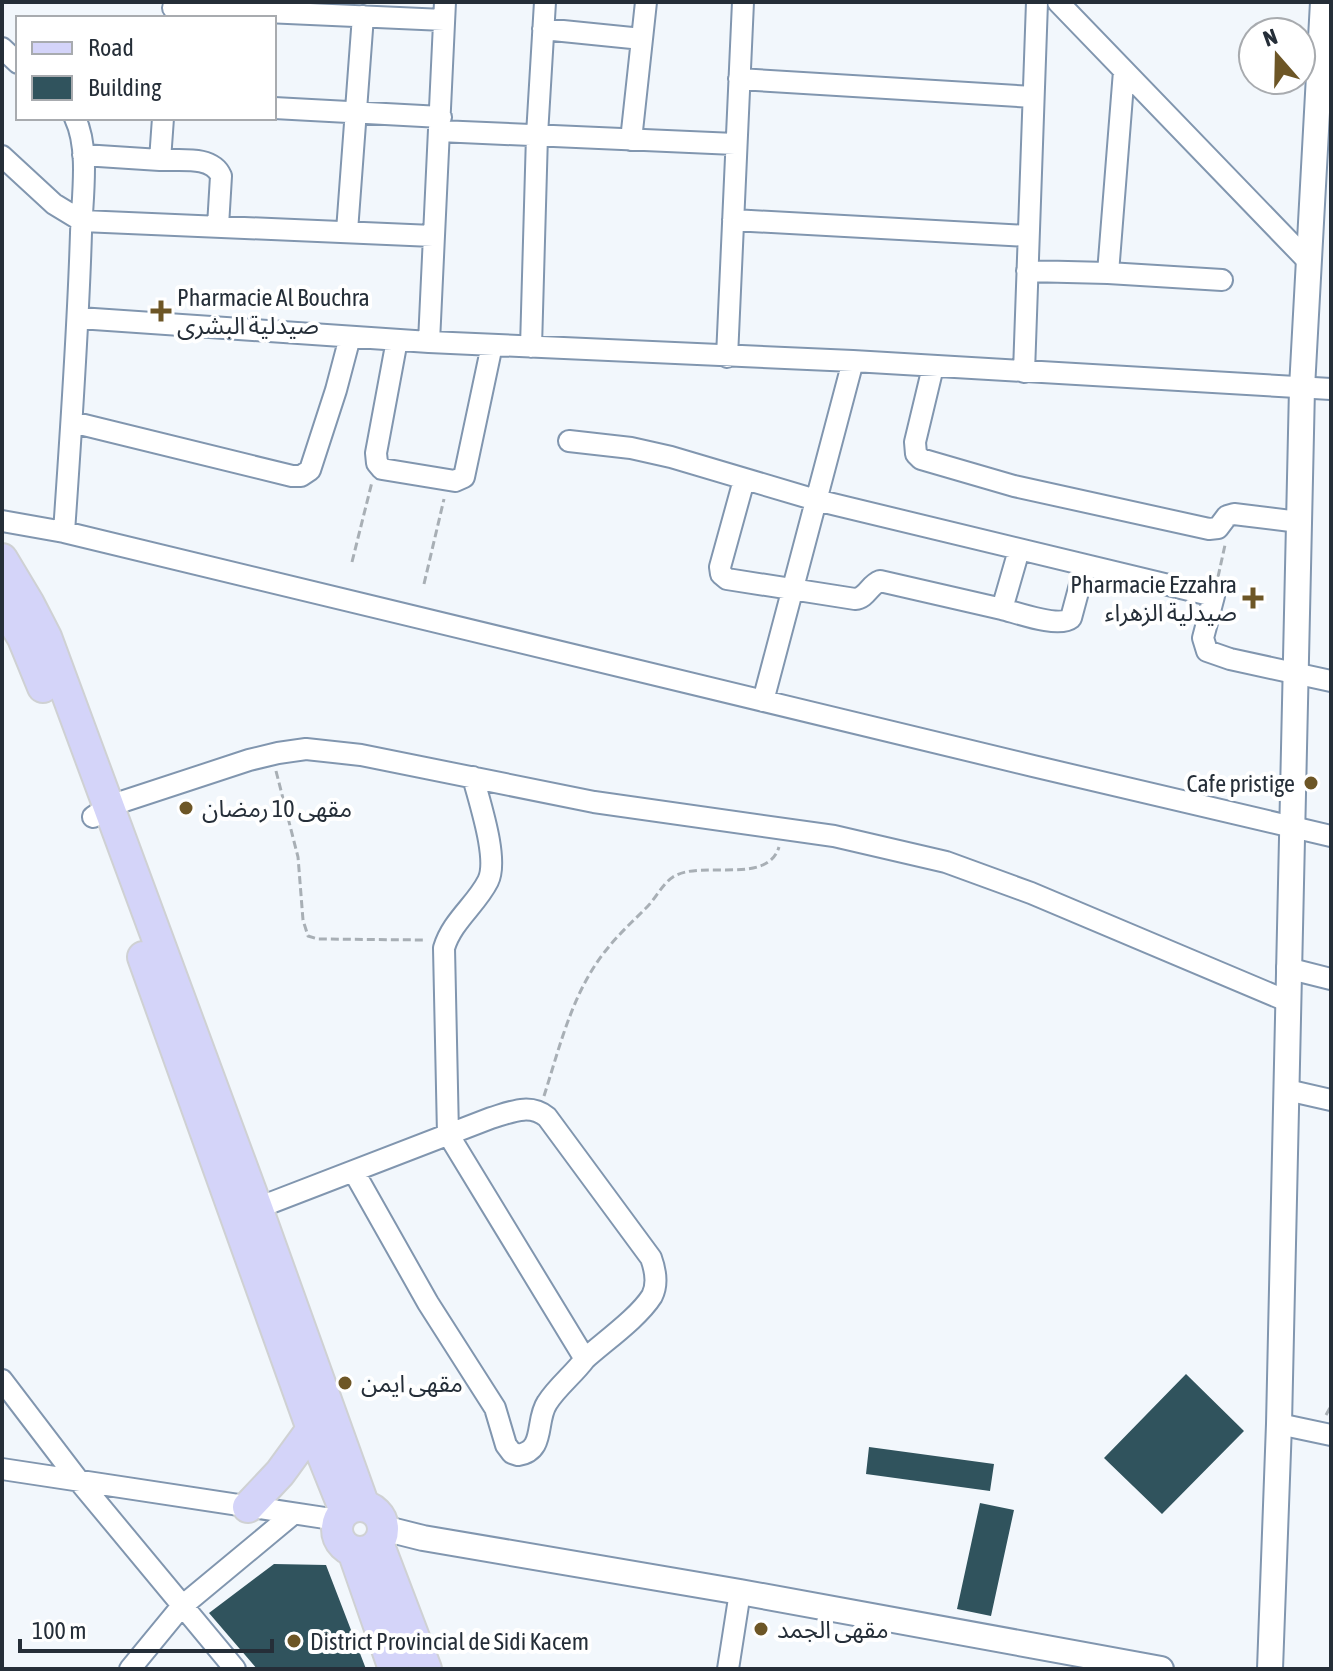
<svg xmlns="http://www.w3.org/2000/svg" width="1333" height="1671" font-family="'Asap Condensed','Noto Sans Arabic',sans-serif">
	<rect width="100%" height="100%" fill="#f2f7fc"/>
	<path fill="#30535d" d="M1186,1374L1244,1431L1162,1514L1104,1458Z
		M869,1447L994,1464L990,1491L866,1474Z
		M980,1503L1014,1510L991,1616L957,1609Z
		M274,1564L326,1565L366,1669H257L209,1613Z"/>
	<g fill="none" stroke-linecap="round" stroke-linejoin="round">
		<g stroke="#8196af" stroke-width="24">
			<path id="minor" d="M1058,2L1309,262
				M173,8L444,20
				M543,29L642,39L646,2
				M2,48L18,63
				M739,79L1033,97
				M274,108L441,117
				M439,131L735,144
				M631,140L642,39
				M83,155L160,160L163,118
				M2,156L54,204L82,221L433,236
				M160,160C179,161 212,155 221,176L218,226
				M733,220L1028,236
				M347,231L363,16
				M1027,271L1108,273L1124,71
				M1108,273L1222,280
				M79,318L429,342L853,361L1331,389
				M397,340L376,453L377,463L382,469L455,481L464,477L492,345
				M429,342L445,2
				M531,347L537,135L545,2
				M727,357L743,2
				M933,367L915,442L916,454L921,459L1014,486L1209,529L1218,528L1227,516L1234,514L1299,522
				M1024,372L1037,2
				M72,422L292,476H301L310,470L336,390L350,337
				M569,441L631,448L671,457L816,500L1214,596L1203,638L1207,651L1230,659L1331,681
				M744,480L720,567L721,574L727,579L855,599C867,598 869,585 880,581L1002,609L1019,550
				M2,521L64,532L1033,766L1331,836
				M64,532C71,432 78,333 81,233C82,199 90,149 75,118
				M1002,609C1018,613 1059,628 1071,618L1085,566
				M763,701L853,361
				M93,817L109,806L249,760L278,753L306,749L361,755L594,802L834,836L946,862L1031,893L1287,1001
				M1287,968L1331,979
				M1287,1090L1331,1100
				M354,1172L428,1303L495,1408L506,1445L512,1453L518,1455C546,1451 535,1421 547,1403C557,1387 574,1374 585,1359L448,1134L444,948C452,921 476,905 488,881C499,859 479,801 473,777
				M247,1212L491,1118C511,1112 530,1103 547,1117L651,1258C655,1269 658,1284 652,1296C638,1318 605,1341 585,1359
				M2,1380L79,1481L235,1669
				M1279,1424L1331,1435
				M2,1469L338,1520
				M130,1669L181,1607L293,1514
				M728,1669L740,1592"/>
		</g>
		<g stroke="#8196af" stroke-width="28">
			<path id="tertiary" d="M383,1528L423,1538L740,1592L1161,1669
				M1270,1669L1279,1424L1302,388L1323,2"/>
		</g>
		<g stroke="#cfd1d3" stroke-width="34">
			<path id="primary" d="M2,559L29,604L46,637L257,1208L364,1506
				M2,603L23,638L43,687
				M143,957L312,1429L345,1511
				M337 1529a23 23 0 1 1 46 0a23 23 0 1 1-46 0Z
				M248,1507L280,1473L312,1429
				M378,1543L426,1669
				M353,1551L394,1669"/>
		</g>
		<path stroke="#a8afb5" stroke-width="3" stroke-dasharray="8 4" stroke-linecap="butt" d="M352,562L372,482
			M1218,577L1225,545
			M424,584L444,499
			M276,771L298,857L303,920L308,936L318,939L426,940
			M544,1096C560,1046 573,990 607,949C618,935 632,922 645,909C655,900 662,884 673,877C701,859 767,886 779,847
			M1326,1415L1331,1406"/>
		<use href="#minor" stroke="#fff" stroke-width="20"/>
		<use href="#tertiary" stroke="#fff" stroke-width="24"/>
		<use href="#primary" stroke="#d4d4f9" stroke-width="30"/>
	</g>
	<g fill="#6d5626" stroke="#fff" stroke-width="3">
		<path d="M157 299h8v8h8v8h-8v8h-8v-8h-8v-8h8z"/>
		<path d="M1249 586h8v8h8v8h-8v8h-8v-8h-8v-8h8z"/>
		<circle cx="1311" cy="783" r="8"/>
		<circle cx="186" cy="808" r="8"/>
		<circle cx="345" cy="1383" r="8"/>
		<circle cx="761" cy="1629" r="8"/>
		<circle cx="294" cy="1641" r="8"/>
	</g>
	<g text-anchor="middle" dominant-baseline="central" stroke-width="8" stroke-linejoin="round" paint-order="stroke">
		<g font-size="24" fill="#252e38" stroke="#fff" text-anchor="start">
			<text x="177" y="297">Pharmacie Al Bouchra<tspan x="177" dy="28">صيدلية البشرى</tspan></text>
			<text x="1237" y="584" text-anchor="end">Pharmacie Ezzahra<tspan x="1237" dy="28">صيدلية الزهراء</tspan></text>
			<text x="1295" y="783" text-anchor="end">Cafe pristige</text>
			<text x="202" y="808">مقهى 10 رمضان</text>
			<text x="361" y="1383">مقهى ايمن</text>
			<text x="777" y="1629">مقهى الجمد</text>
			<text x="310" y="1641">District Provincial de Sidi Kacem</text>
		</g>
	</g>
	<rect width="1333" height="1671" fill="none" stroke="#252e38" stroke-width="8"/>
	<rect x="16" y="16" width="260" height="104" fill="#ffffff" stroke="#a8abaf" stroke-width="2"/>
	<rect x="32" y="42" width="40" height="12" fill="#d4d4f9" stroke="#a8abaf" stroke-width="2"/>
	<text x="88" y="56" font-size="24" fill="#252e38">Road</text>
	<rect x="32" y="76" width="40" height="24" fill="#30535d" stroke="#a8abaf" stroke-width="2"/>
	<text x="88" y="96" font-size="24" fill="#252e38">Building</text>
	<g transform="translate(1277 56) rotate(340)"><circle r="38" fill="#ffffff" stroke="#a8abaf" stroke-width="2"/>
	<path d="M0-6L14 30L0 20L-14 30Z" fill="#6d5626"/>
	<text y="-12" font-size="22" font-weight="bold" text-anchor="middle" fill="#252e38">N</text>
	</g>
	<path d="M20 1639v12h252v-12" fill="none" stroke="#252e38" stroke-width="4"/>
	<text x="32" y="1639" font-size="24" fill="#252e38" stroke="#ffffff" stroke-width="6" paint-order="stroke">100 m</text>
</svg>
